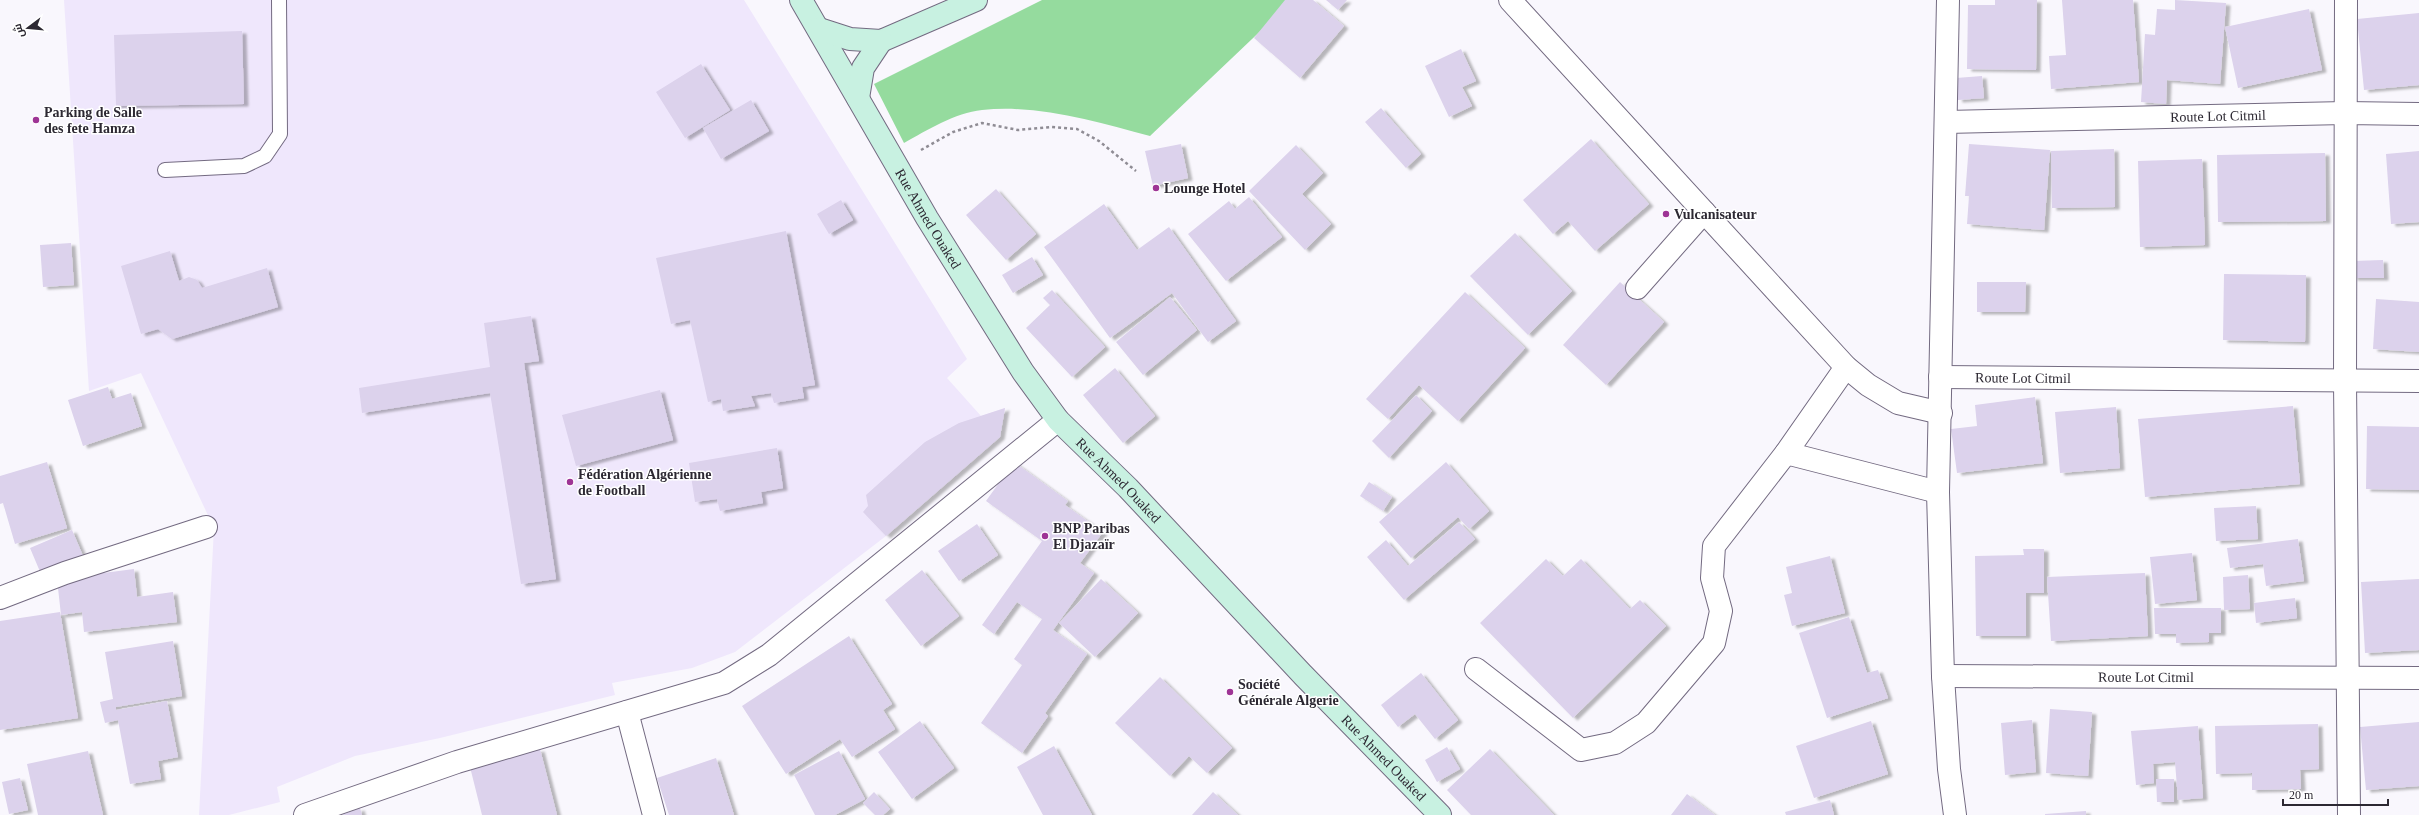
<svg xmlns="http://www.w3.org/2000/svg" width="2419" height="815" font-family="'Times New Roman',Cairo,serif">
	<defs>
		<filter id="shadow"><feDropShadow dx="4.5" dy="2.5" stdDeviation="1" flood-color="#0004"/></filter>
	</defs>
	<rect width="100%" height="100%" fill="#f9f7fd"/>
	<path fill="#efe7fc" d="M64,0H744L967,359L947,378L981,416L1005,408L1000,437L886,536L735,652L692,668L612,683L615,695L440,738L355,756L277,787L280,802L229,815H199L214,528L141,373L89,391Z"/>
	<path fill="#95db9e" d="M1042,0H1293L1150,136C1097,122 1039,104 982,110C955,113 927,130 904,143L874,84Z"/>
	<path fill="#dcd2ec" filter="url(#shadow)" d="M1285,0H1313L1344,26L1300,78L1254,38Z
		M1326,0H1347L1338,10Z
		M1995,0H2037L2036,70L1967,69L1968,5H1995Z
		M2062,0H2133L2139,82L2051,89L2049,56L2066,55Z
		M2175,0L2226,3L2220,84L2167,80L2166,104L2141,102L2145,34L2155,35L2157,9L2175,10Z
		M2309,9L2322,70L2238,88L2225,27Z
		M2419,13V85L2364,90L2357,19Z
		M242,31L244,104L116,106L114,35Z
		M1461,49L1476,81L1462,87L1472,106L1449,117L1425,66Z
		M701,64L730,110L685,138L656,92Z
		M1982,76L1984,98L1958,100L1956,78Z
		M751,100L769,131L721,159L703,128Z
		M1381,108L1421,154L1406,168L1365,122Z
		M1591,139L1649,204L1595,251L1568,221L1553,234L1523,200Z
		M1181,144L1188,178L1153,186L1145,151Z
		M1969,144L2050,150L2044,230L1967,224L1969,196H1965Z
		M1296,145L1323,173L1302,194L1331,224L1305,250L1249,191Z
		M2114,149L2115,207L2052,208L2051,151Z
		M2419,151V222L2391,224L2386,154Z
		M2325,153L2326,221L2218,222L2217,155Z
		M2202,159L2205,245L2140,247L2138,161Z
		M996,189L1036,234L1006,260L966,215Z
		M1249,197L1282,237L1226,281L1188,234L1229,201L1235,209Z
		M841,200L853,220L829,234L817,214Z
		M1104,204L1137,250L1169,227L1236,321L1208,342L1172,293L1110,338L1044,247Z
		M786,231L815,385L802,387L804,398L774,403L771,393L751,396L755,406L723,411L721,399L708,402L690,320L671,324L656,258Z
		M1515,233L1572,291L1528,335L1470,276Z
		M71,243L74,285L43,287L40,245Z
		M170,251L179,281L189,277L197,280L202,288L267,268L278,307L172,339L158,329L141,334L121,266Z
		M1032,257L1043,275L1013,293L1002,275Z
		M2383,260L2384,278H2353V261Z
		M2224,274L2306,275L2305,342L2223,340Z
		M1620,282L1664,322L1606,385L1563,345Z
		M1977,282H2026L2025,312H1977Z
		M1052,290L1105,347L1072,377L1026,328L1050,305L1043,298Z
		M1465,292L1525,348L1458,421L1419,385L1388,419L1366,399Z
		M1170,297L1197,330L1143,375L1116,342Z
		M2376,299L2419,302V352L2373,349Z
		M531,316L539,361L524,363L556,579L521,584L490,393L362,413L359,388L490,367L484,323Z
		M1115,368L1155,416L1123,443L1083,395Z
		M108,387L112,399L131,393L142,426L83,446L68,400Z
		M660,390L673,440L576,466L562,415Z
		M1416,395L1432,411L1389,458L1372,441Z
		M2035,397L2043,463L1957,473L1951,429L1977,426L1975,405Z
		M2293,406L2300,484L2145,497L2138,419Z
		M2116,407L2120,468L2060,473L2055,412Z
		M1005,408L1000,437L886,536L863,512L868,506L866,495L925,442L959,423Z
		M2367,426L2419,427V490L2366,489Z
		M777,448L783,488L761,492L763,503L720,511L717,499L695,502L689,463Z
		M47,462L67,528L15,544L3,503L0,504V476Z
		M1014,462L1068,501L1065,505L1103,532L1080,563L1094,573L1053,630L1087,654L1045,713L1048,716L1022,753L981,723L1022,665L1014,659L1042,619L1017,602L994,634L982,625L1042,541L986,501Z
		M1446,462L1489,511L1469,529L1458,517L1411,558L1379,522Z
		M1369,482L1392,497L1383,511L1360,496Z
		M2256,506L2258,539L2216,541L2214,508Z
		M1459,522L1475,539L1404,600L1367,557L1386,540L1408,566Z
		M977,524L998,555L959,581L938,551Z
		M72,530L83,556L41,574L30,548Z
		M2298,539L2304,581L2266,586L2263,564L2230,568L2227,548Z
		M2023,549H2044V593H2026V636H1976L1975,556L2024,555Z
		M2192,553L2197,600L2155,604L2150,557Z
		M1830,556L1845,613L1792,626L1784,595L1792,593L1786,567Z
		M1546,559L1563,576L1581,559L1630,609L1640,600L1666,626L1573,718L1480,623Z
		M134,569L137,597L173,592L177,622L84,632L82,612L61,615L57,579Z
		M922,570L959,616L921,646L885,600Z
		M2145,573L2148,636L2051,641L2047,577Z
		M2248,575L2250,609L2224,610L2223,577Z
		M1101,579L1138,613L1095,657L1059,623Z
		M2419,579V650L2365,653L2361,582Z
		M2295,598L2297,618L2256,623L2254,603Z
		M2154,608H2221V633H2209V642L2176,643V634H2155Z
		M60,612L78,718L0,730V621Z
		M1849,617L1867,673L1878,670L1888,698L1827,718L1799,633Z
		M849,636L892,704L883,710L895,729L852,757L840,739L786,774L742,706Z
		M173,641L182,696L116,707V710L167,701L178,757L158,761L161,779L130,784L118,720L105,723L100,702L113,699L105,652Z
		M1421,673L1458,720L1435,739L1415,714L1398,727L1381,705Z
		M1160,677L1232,748L1207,773L1189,756L1170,776L1115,723Z
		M2050,709L2092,712L2088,776L2046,773Z
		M2032,720L2036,772L2005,775L2001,723Z
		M920,721L954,768L912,799L878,752Z
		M1871,721L1888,774L1814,798L1796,746Z
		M2419,722V786L2366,790L2360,727Z
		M2318,724L2319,769L2300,770L2301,789L2252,790V773L2216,774L2215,726Z
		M2198,726L2203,798L2178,800L2175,762L2153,764L2154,783L2136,785L2131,731Z
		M1054,746L1092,815H1043L1017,767Z
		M1447,747L1460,769L1437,782L1425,760Z
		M540,749L557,815H482L470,767Z
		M1490,749L1554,815H1471L1447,790Z
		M88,751L103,815H38L27,764Z
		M839,751L865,799L835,815H815L794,775Z
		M716,758L734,815H669L657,778Z
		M20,778L28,810L9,814L2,782Z
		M2156,779H2174V802H2157Z
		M874,792L890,809L883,815H875L863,803Z
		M1213,792L1238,815H1192Z
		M1687,794L1715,815H1671Z
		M1830,800L1834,815H1786L1785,812Z
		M360,808L362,815H342Z
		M2086,811V815H2045V814Z"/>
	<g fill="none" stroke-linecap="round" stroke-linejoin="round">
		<g stroke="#736a81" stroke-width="16">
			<path id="lane" d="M165,170L244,166L265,156L280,134L279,0"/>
		</g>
		<g stroke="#736a81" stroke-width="24">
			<g id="street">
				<path d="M1510,0L1846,367L1868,385L1898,403L1941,413"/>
				<path d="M1948,0L1938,492L1943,676L1949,769L1955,815"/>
				<path d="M2346,0L2345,381L2349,815"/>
				<path id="s1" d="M1946,122L2345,113L2419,114"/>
				<path d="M1637,288L1704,212"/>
				<path id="s2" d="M1940,377L2419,381"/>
				<path d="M1786,453L1846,367"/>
				<path d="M0,598L65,573L206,527"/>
				<path d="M1476,669L1581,750L1615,743L1646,723L1714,643L1721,611L1712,578L1714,546L1786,453L1938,492"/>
				<path id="s3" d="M1943,676L2419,678"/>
				<path d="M627,712L654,815"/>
				<path d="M305,815L457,762L724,683L769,655L1058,420"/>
			</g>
		</g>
		<g stroke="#736a81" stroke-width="24">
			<g id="secondary">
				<path id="s4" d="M801,0L927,218L1023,372L1058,420L1128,488L1303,675L1440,815"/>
				<path d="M819,29L850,39L881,41L976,0"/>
				<path d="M858,98L863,68L881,41"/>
			</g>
		</g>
		<path stroke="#8f8c94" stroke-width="2.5" stroke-dasharray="3 3" stroke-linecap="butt" d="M921,150L953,132L982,123L1018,130L1051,127L1077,129L1099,141L1136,171"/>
		<use href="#lane" stroke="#fff" stroke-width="14"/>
		<use href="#street" stroke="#fff" stroke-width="22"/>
		<use href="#secondary" stroke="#c8f1e1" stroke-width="22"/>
	</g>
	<g fill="#9e3495" stroke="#fff" stroke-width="1.5">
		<circle cx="36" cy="120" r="4"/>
		<circle cx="1156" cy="188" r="4"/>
		<circle cx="1666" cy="214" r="4"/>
		<circle cx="570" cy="482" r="4"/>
		<circle cx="1045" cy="536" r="4"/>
		<circle cx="1230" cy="692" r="4"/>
	</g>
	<g text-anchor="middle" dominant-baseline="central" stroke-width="3" stroke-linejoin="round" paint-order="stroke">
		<g font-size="14" font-weight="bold" fill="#2c2832" stroke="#fff" text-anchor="start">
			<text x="44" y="112">Parking de Salle<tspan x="44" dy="16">des fete Hamza</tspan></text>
			<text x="1164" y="188">Lounge Hotel</text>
			<text x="1674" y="214">Vulcanisateur</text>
			<text x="578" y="474">Fédération Algérienne<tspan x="578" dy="16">de Football</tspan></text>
			<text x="1053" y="528">BNP Paribas<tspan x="1053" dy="16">El Djazaïr</tspan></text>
			<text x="1238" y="684">Société<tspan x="1238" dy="16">Générale Algerie</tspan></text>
		</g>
		<g font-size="14" fill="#2c2832" stroke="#fff">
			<text stroke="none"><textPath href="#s1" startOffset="272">Route Lot Citmil</textPath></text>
			<text stroke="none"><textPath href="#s4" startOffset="253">Rue Ahmed Ouaked</textPath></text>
			<text stroke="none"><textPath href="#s2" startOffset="83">Route Lot Citmil</textPath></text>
			<text stroke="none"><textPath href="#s4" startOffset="578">Rue Ahmed Ouaked</textPath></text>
			<text stroke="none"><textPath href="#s3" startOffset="203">Route Lot Citmil</textPath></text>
			<text stroke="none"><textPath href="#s4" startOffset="962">Rue Ahmed Ouaked</textPath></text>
		</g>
	</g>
	<g transform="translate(28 28) rotate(254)" stroke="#ffffff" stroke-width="3" paint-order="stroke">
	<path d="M0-3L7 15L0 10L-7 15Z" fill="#2c2832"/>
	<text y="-6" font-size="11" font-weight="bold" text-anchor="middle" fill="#2c2832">ش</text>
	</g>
	<path d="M2283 799v6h105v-6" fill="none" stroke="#2c2832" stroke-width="2"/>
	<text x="2289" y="799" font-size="12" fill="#2c2832" stroke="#ffffff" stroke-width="3" paint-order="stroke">20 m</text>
</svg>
